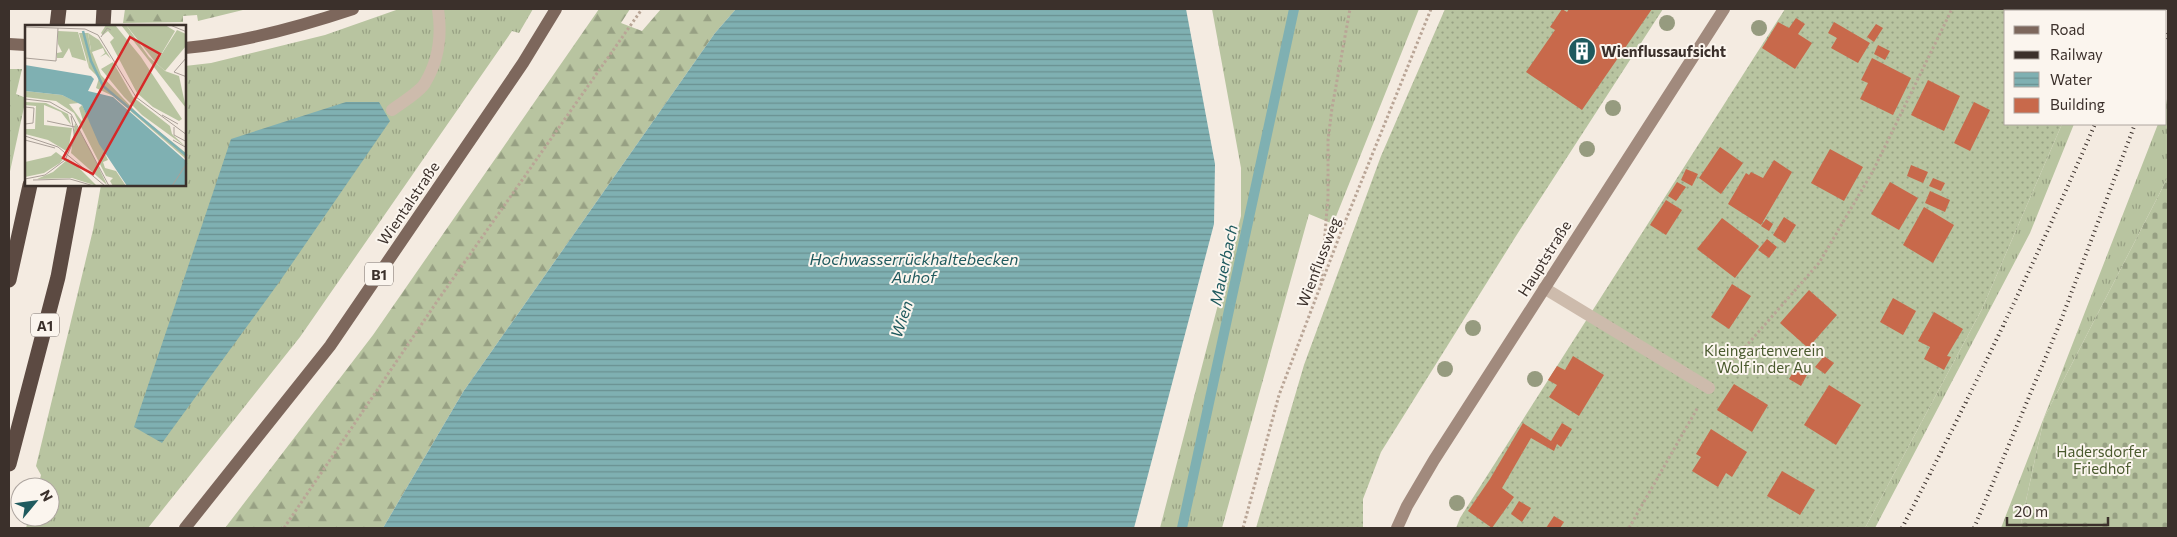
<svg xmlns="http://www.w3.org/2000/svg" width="2177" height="537" font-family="Commissioner,sans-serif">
	<defs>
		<pattern id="grass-tufts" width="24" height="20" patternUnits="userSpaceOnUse" patternTransform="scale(1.25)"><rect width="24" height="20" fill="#b8c4a0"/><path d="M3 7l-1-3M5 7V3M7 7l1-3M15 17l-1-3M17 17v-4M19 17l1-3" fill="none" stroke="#97a083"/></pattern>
		<pattern id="forest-firs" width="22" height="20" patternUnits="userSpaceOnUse" patternTransform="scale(1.25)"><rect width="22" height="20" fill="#b8c4a0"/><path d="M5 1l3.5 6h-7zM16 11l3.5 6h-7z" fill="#97a083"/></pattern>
		<pattern id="cemetery-stones" width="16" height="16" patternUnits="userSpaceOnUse" patternTransform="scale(1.25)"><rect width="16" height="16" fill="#b8c4a0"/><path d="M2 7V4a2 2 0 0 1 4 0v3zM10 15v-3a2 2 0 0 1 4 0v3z" fill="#97a083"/></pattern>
		<pattern id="garden-dots" width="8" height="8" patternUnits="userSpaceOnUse" patternTransform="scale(1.25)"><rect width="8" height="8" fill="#b8c4a0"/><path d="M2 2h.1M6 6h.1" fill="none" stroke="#97a083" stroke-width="1.8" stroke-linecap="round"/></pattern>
		<pattern id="water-rules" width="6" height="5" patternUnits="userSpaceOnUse" patternTransform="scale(1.25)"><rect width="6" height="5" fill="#7fb0b2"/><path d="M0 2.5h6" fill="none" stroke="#699091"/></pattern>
	</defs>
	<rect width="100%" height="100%" fill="#f4ebe1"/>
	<path fill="url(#grass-tufts)" d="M399,9H533L519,33L512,31L300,337L148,528H26L29,517H50V487H38L41,475L36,466L93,230L101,185H185V66L211,63L325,35Z
		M1212,9H1419L1333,224L1309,214L1222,528H1160L1241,216V168Z
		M9,69H22L16,94L26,98L9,176Z
		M2168,95V177L2044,418L2020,528H2001L2158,124H2166V103Z
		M2062,124H2074L2030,233L1875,528H1865L1982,309Z"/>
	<path fill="url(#forest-firs)" d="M125,9H247L198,21L197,15L183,16V22L123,23Z
		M599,9H630L621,23L642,31L661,9H736L715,33L463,392L383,528H225L373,335Z"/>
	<path fill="url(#cemetery-stones)" d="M2168,177V528H2020L2044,418Z"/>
	<path fill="url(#garden-dots)" d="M1445,9H1663L1516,236L1381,452L1363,499V528H1256L1304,365L1381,156Z
		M1785,9H2108L2107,11H2006V124H2062L1982,309L1865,528H1456L1460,518Z"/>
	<path fill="url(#water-rules)" d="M736,9H1186L1215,164L1214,224L1134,528H383L463,392L715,33Z
		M346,102H379L390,121L280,281L162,443L134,427L231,139Z"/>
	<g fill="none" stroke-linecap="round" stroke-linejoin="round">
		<path stroke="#7fb0b2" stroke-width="10" d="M1182,528L1294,9"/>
	</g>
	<path fill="#c8694b" d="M1562,9L1567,12L1569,9H1652L1582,110L1526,72L1555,30L1550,27Z
		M1796,18L1805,24L1798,34L1812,43L1795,69L1762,48L1778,22L1789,28Z
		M1834,22L1870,43L1858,63L1831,48L1837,38L1828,33Z
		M1876,24L1883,28L1874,42L1867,37Z
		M1878,45L1890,51L1885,60L1874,54Z
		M1872,58L1911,78L1893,115L1860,99L1868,83L1861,80Z
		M1928,80L1960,96L1944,131L1911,115Z
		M1974,102L1990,110L1970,151L1954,143Z
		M1720,147L1743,163L1721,194L1699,178Z
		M1830,149L1863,167L1844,201L1811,183Z
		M1774,160L1792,172L1761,225L1728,204L1746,173L1749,175L1751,172L1763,178Z
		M1911,165L1928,172L1923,183L1907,176Z
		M1686,169L1698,174L1692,186L1681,180Z
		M1933,178L1945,183L1941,191L1929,186Z
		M1677,182L1686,187L1676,201L1668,196Z
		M1890,182L1918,198L1899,230L1871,214Z
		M1930,191L1950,200L1945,212L1925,203Z
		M1666,200L1682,210L1666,235L1650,225Z
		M1924,207L1954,225L1933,263L1903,245Z
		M1784,217L1796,225L1785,243L1773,235Z
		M1722,218L1759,246L1735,278L1697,249Z
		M1766,219L1773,224L1769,231L1761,226Z
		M1767,239L1777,247L1769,258L1758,250Z
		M1732,284L1751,296L1729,329L1711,317Z
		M1809,290L1837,315L1808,348L1780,323Z
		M1893,298L1916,311L1903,335L1880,322Z
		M1934,312L1963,329L1947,356L1951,357L1944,370L1924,359L1930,347L1918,341Z
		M1573,356L1604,375L1579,416L1549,397L1557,385L1548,380L1557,366L1565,370Z
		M1824,356L1834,363L1825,374L1815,367Z
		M1796,367L1808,373L1801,386L1789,379Z
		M1734,384L1768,405L1752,432L1717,410Z
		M1829,385L1861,405L1836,445L1804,425Z
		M1523,423L1551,441L1562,423L1572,429L1561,447L1557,444L1554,451L1531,438L1502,488L1514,497L1492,528L1468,511L1490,479Z
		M1711,429L1747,452L1732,477L1726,473L1718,487L1692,471L1701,457L1696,454Z
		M1782,471L1815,490L1800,515L1767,496Z
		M1519,501L1531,508L1522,522L1511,514Z
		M1554,516L1564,522L1560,528H1546Z"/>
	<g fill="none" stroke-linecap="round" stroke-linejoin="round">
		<path stroke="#b9a596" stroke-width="3" stroke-dasharray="2.5 2.5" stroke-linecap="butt" d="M1321,281L1328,198V140L1332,108L1350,9
			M1725,370L1819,263L1873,171L1952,9
			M284,528L438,300L642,9
			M1243,528L1279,395L1341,232L1431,9
			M1629,528L1698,407"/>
		<path stroke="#cdbbac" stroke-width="12" d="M392,110C401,103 420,92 425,83C439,60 442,35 438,9
			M1544,288L1709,388"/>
		<path stroke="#a18a7d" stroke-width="12" d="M1397,528L1407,506L1434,460L1724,9"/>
		<path stroke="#7d675c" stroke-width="12" d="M9,44L26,45
			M185,48C242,43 299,27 353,9
			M185,528L330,346L523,63L556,9"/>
		<path stroke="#5c4a42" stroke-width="15" d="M57,26L59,9
			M103,26L104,9
			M9,280L30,185
			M9,464L58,277L75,185"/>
		<path stroke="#3b302b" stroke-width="4" stroke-dasharray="1 4" stroke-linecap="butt" d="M2141,11L2142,9
			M2166,39L2168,32
			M1902,528C1971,395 2036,261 2095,124
			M1974,528L2060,323L2135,124"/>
	</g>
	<g fill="#969b7f">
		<circle cx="1667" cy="23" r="8"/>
		<circle cx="1759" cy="28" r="8"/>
		<circle cx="1613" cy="108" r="8"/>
		<circle cx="1587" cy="149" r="8"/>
		<circle cx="1473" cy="328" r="8"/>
		<circle cx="1445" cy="369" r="8"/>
		<circle cx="1535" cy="379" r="8"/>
		<circle cx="1457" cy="503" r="8"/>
	</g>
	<defs>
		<g id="building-disc" transform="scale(1.4375)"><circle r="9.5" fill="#1f5a5e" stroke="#fbf5ee"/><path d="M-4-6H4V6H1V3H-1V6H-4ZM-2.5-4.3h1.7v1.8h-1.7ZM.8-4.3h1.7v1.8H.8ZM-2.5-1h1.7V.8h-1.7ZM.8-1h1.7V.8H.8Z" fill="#fff"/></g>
	</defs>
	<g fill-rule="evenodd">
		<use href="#building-disc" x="1582" y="51"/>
	</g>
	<g text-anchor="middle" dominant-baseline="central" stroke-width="4" stroke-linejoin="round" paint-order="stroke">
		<g fill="#fbf5ee" stroke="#756b66" stroke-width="1">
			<rect x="365" y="262.5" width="28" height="23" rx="4"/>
			<rect x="31" y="313.5" width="28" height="23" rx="4"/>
		</g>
		<g font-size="14" font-weight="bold" fill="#3b302b">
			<text x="379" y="274">B1</text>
			<text x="45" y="325">A1</text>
		</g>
		<g font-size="15" font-weight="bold" fill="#3b302b" stroke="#fbf5ee" text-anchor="start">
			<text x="1601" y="51">Wienflussaufsicht</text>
		</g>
		<g font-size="15" fill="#3b302b" stroke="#fbf5ee">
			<text transform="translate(408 203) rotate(-56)">Wientalstraße</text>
			<text transform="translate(1544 258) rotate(-58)">Hauptstraße</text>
			<text transform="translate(1318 262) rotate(-69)">Wienflussweg</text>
		</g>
		<g font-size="15" fill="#4a5a2e" stroke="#fbf5ee">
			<text x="1764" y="350">Kleingartenverein<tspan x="1764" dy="17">Wolf in der Au</tspan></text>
			<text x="2102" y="451">Hadersdorfer<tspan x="2102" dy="17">Friedhof</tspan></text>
		</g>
		<g font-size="16" font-style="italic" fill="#1f5a5e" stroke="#fbf5ee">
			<text x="914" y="258">Hochwasserrückhaltebecken<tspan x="914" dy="18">Auhof</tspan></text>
			<text transform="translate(1223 265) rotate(-78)">Mauerbach</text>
			<text transform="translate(901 319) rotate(-72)">Wien</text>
		</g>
	</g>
	<g transform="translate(25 25)">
		<rect width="161" height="161" fill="#f4ebe1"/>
		<path d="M96,0H101L124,32L140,46L154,51L161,83ZM63,8L74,15L86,34L81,29L75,32L80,28L78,23L67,27L76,50L116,92L161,128V134L88,71L71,63L74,53L64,43L63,27L66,25ZM50,98L66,126L82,160L46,128ZM43,134L50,139L72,161L47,153L12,154L28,147Z" fill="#b8c4a0"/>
		<path d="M33,6L53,7L61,36L47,32L44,23L38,33H32V28L37,27L33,19ZM54,8H63L66,26L63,27L64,43ZM0,66L37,70L54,78L44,79L59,99L54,83L57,80L83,135L78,137L80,143L91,146L101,161H88L85,156L88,153L81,151L49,88L31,76L0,72ZM0,77L21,78L43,89L46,100L36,87L19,80V100L47,103L43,127L23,115L0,109V104H10L11,81L0,80ZM31,127L39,133L35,138L19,148L0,152V137L26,131Z" fill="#b8c4a0"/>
		<path d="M101,0H140L150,6L131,38Z" fill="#b8c4a0"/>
		<path d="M81,0H90L116,32L157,94L154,96L128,82L112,68L85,17L89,13L83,6L78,10L76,8ZM152,5L161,9V21L140,46L131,38ZM88,37L108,72L145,101L147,109L161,122L117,90L99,72L76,44Z" fill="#b8c4a0"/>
		<path d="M0,40L66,51L69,54L63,66L88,72L161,136V161H102L74,119L57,80L37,70L0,66Z" fill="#7fb0b2"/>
		<path fill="none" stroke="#7fb0b2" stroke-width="2.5" d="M58,6L66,36L78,61L162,131"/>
		<path fill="none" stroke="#aaa098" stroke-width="1" d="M145,0L162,7M0,2L60,4L73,10L111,72L162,110M76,12L82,3L86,5M162,32L149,47L162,52M0,33L31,36L33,3M0,74L25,77L46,89L84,161M0,82L9,83L8,98L0,99M137,90L153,99M22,96L50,102M149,102V110L162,117M0,111L33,122L80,161M0,115L30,123M148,115L162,123M0,154L20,150L40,135L50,113L46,91M8,155L45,154L69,161M147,161L162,138"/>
		<path fill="#d62828" fill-opacity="0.15" stroke="#d62828" stroke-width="2.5" d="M105,12L135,29L68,149L38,133Z"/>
		<rect width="161" height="161" fill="none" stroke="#3b302b" stroke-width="2.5"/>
	</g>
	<rect width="2177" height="537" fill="none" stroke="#3b302b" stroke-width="20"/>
	<rect x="2004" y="10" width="162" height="115" fill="#fbf5ee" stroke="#aea6a0"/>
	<rect x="2014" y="26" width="25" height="8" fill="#7d675c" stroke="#aea6a0"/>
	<text x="2050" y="35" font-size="15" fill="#3b302b">Road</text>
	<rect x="2014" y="51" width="25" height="8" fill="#3b302b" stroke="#aea6a0"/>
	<text x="2050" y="60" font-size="15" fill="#3b302b">Railway</text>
	<rect x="2014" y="72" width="25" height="15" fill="url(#water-rules)" stroke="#aea6a0"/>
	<text x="2050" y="85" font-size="15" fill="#3b302b">Water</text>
	<rect x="2014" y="98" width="25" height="15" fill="#c8694b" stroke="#aea6a0"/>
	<text x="2050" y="110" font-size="15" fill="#3b302b">Building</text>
	<g transform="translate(35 502) rotate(61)"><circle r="24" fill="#fbf5ee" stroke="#aea6a0"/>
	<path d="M0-4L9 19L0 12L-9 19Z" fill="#1f5a5e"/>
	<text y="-8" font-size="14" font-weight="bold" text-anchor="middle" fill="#3b302b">N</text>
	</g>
	<path d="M2007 517v8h101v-8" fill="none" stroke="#3b302b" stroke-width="2.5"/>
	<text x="2014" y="517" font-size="15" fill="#3b302b" stroke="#fbf5ee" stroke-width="4" paint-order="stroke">20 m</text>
</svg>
